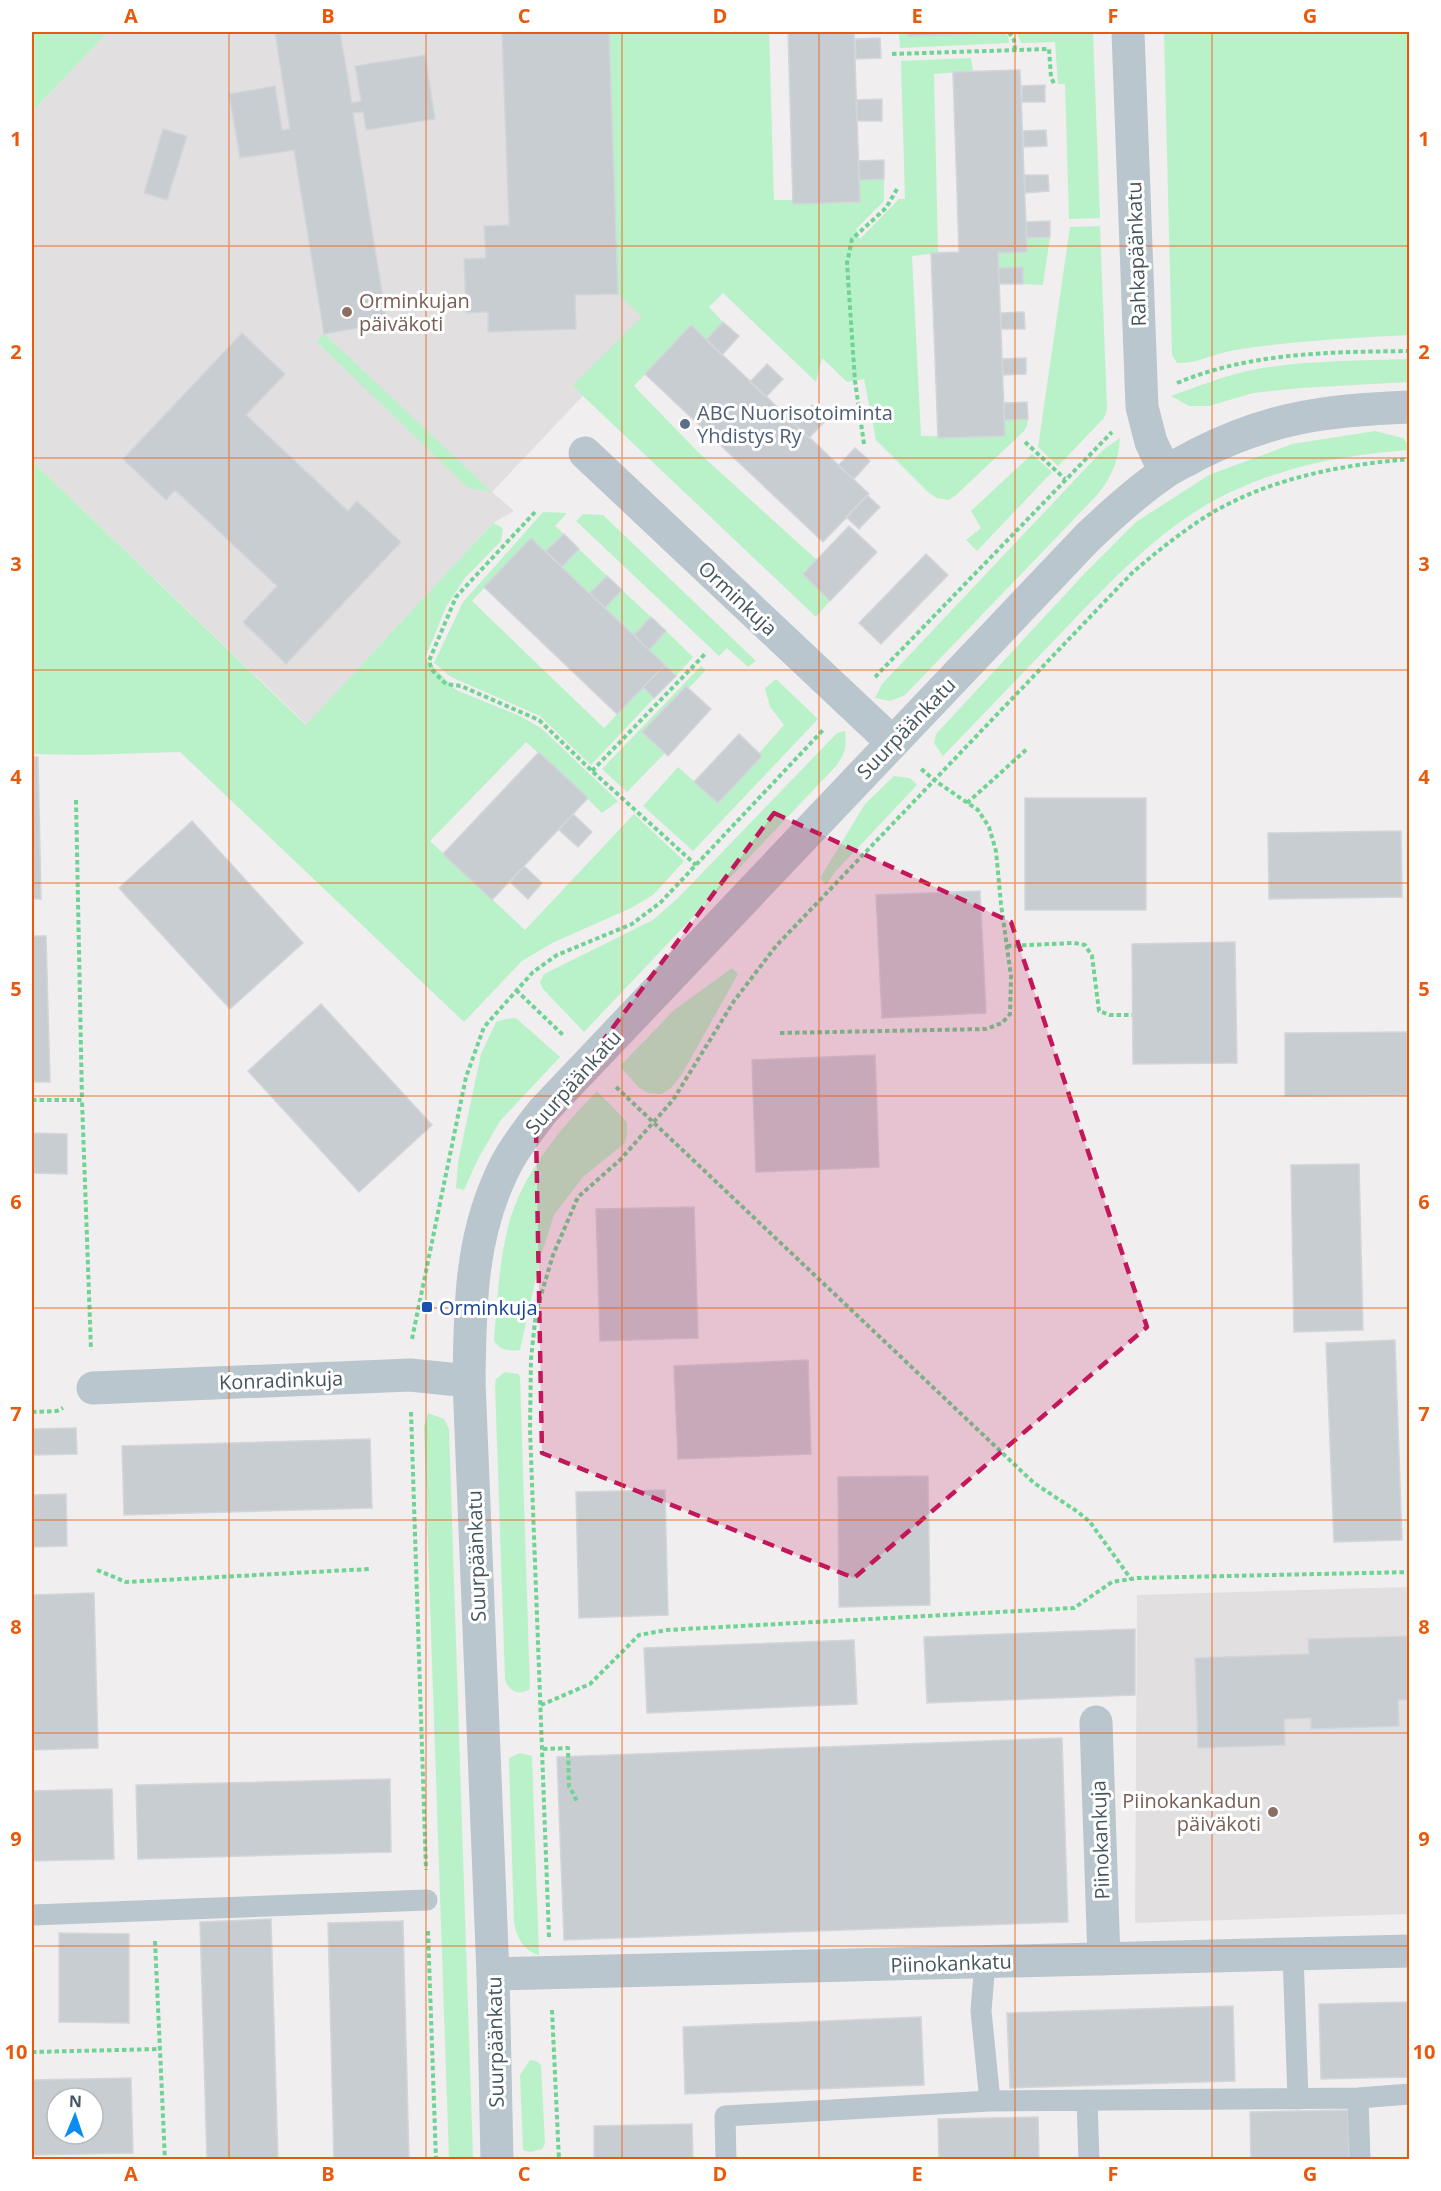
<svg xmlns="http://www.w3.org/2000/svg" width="1441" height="2191" font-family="'Open Sans',sans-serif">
	<rect width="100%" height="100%" fill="#f1eeef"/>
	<path fill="#e2dfe1" d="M108,32H609L610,70L742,228L492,492L514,511L493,523L307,725L32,461V112Z
		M1409,1587V1914L1135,1923L1137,1595Z"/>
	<path fill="#b9f2c8" d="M32,32H108L32,112Z
		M609,32H769L774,200H793V204L859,202V180L884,179V201L856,229L860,239L899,199H905L901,61L971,58L973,71L934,74L938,253L912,256L921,436H938V438L1004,420L1028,419L1027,426L1024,431L955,496L948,500L937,498L929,493L876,440L864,379L847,382L822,358L816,382L723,293L709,307L723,322L706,340L691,326L634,386L699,453L817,560L803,574L830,601L816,617L583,396L573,385L642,317L618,294Z
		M899,32H908L909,36L1004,32L1008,36L1009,43L900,48Z
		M1017,32H1093L1100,218L1069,219L1065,84H1058L1055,42L1021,43Z
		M1164,32H1409V335C1351,338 1292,341 1235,350C1215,353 1197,364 1177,363L1172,355Z
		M1100,226L1107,409L1104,418L1058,466L1038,447L1070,227Z
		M1050,237L1043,285L1023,284L1022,267L998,268V253L1027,252V238Z
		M324,334L469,470L491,492L468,488L316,341Z
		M1409,359V382L1300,388L1253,393L1209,406H1189L1171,396C1196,387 1221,377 1247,371C1299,360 1356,361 1409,359Z
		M1375,431L1403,438L1409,445V450C1348,455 1299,463 1242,487C1170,517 1116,576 1063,631C1023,673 983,714 943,756L934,743L936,734L1086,572L1136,522L1209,475L1292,444Z
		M1120,438C1119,461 1111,478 1097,495L905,695L890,701L875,698L882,684L1103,450Z
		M1032,454L1052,472L977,551L966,540L981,528L971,511Z
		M32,461L306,725L493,523L503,528L501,541L465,578L446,607L425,658L456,690L520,716L541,728L618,801L602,813L540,752L538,753L526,742L430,841L525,930L634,814L684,861L653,895L631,908L552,943L522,961L464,1022L180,752L84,755L32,754Z
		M543,512L567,513L555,526L564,534L546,551L531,538L472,601L604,728L643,687L654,698L591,765L540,716L451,677L434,663L463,602Z
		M583,514L603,515L756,661L748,667L727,648L719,656L576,521Z
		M579,549L607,576L590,593L562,567Z
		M622,590L651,617L634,635L605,608Z
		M666,631L693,657L676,676L649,650Z
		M701,666L706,670L689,688L685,686L642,732L665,753L627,792L602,769Z
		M776,679L818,719L693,851L643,806L678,767L718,803L762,756L759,753L784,725L770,707L765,688Z
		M845,731C847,746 845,754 836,766L584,1032L543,989L540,982L544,974L653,920L678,898L837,733Z
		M894,776L910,778L917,785L835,872L826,885L820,878L865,804Z
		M732,968L738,974L682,1074L670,1089L661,1094L649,1093L639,1088L620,1066L674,1010Z
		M516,1018L560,1057L500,1121L478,1159L464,1190L456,1188L458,1162L481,1054L496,1022L506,1019Z
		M597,1091L627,1122V1135L625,1143L583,1177L554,1215L540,1259L520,1350C509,1351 501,1351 494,1341C497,1302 499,1261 509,1223C524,1171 560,1129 597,1091Z
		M505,1372L518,1374L520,1377L530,1689C520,1696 507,1691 505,1679L495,1384L496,1379Z
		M428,1413L444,1419L449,1429L473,2159H449L424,1427Z
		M520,1753L532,1756L539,1955C524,1951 517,1938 514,1923L509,1758Z
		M530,2060L536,2061L541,2065L545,2144L542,2149L530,2152L523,2150L520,2075Z"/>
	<path fill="#c8cdd2" stroke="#d2d6db" stroke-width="1.5" fill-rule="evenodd" d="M275,32H340L352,103L361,101L355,66L425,55L435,119L366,130L363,112L353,113L387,323L324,334L294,150L240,158L229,94L275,86L282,130L290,129Z
		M502,32H609L618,294L575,295L576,329L488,332V312L466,313L464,259L486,258L484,226L509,225Z
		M788,32H854L860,202L793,204Z
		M908,32H972V34L908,36Z
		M880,38L881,58L856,59L855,39Z
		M1020,70L1027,252L998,253L1005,436L938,438L931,253L959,252L953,72Z
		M1045,85V102H1022V86Z
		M882,99V121H857L856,100Z
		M163,129L187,136L167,200L144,193Z
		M1046,130L1047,146L1024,147L1023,131Z
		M884,160V179L859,180L858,161Z
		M1025,175H1048L1049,191L1025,193Z
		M1050,221V237L1027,238L1026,222Z
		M1023,267V284H999L998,268Z
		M1024,312L1025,329H1001V313Z
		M723,322L739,336L722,355L706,340Z
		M691,325L869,494L823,542L645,374Z
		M242,333L285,374L246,415L348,511L357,501L401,542L286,664L243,622L277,586L175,490L166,500L123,459Z
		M1026,358V374L1003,375L1002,359Z
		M767,364L783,379L766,397L750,382Z
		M1027,402L1028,419L1004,420V403Z
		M812,405L827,419L809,438L794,424Z
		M855,448L870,461L854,479L838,466Z
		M867,495L880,507L859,529L846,517Z
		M849,526L877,552L830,601L803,574Z
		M564,534L579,549L562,567L546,551Z
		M531,538L665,665L617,714L484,587Z
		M926,554L948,575L881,644L859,623Z
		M607,576L622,590L605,608L590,593Z
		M651,617L666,631L649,650L634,635Z
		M665,665L676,676L654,698L643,687Z
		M686,686L711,709L668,756L642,732Z
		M739,734L762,756L718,803L694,782Z
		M539,752L588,798L492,900L443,854Z
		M32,757H38L41,899H32Z
		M1025,798H1146V910H1025Z
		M573,814L592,832L578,847L559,830Z
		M192,821L303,943L230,1009L119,888Z
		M1401,831L1402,897L1269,899L1268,833Z
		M524,866L542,883L528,899L510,882Z
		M980,891L986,1013L882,1018L876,895Z
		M32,936H46L50,1082H32Z
		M1235,942L1237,1063L1133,1064L1132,944Z
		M321,1004L432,1125L359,1192L248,1071Z
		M1410,1032V1095L1285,1096V1033Z
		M875,1055L879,1167L756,1172L752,1060Z
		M32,1133L67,1134V1174L32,1173Z
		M1359,1164L1363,1330L1294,1332L1291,1165Z
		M694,1207L698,1338L600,1341L596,1209Z
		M1395,1340L1402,1540L1334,1542L1326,1343Z
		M808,1360L811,1454L678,1459L674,1366Z
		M76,1428L77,1454L32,1455V1429Z
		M370,1439L372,1508L124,1515L122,1446Z
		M928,1476L930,1605L839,1607L838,1477Z
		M665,1490L668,1615L579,1618L576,1492Z
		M66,1494L67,1546L32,1547V1495Z
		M94,1593L98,1748L32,1750V1595Z
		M1135,1629V1695L927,1703L924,1637Z
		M1410,1636V1700H1398L1399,1726L1311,1729V1718L1284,1719L1285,1745L1198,1748L1195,1658L1309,1654L1308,1639Z
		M854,1640L857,1704L647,1713L644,1648Z
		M1062,1738L1068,1922L564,1940L557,1757Z
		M390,1779L391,1852L138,1859L136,1785Z
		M112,1789L114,1859L32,1861V1791Z
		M271,1919L278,2160H207L200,1922Z
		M403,1921L409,2160H334L328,1923Z
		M59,1933L129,1934V2023L59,2022Z
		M1410,2002V2077L1321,2079L1319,2004Z
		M1233,2006L1235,2081L1010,2088L1007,2013Z
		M921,2017L924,2085L685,2094L683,2027Z
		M131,2078L133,2153L32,2155V2080ZM57,2098H93V2134H57Z
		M1348,2110L1349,2160H1251L1250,2112Z
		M1038,2117L1039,2160H939L938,2119Z
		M692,2124L693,2160H594V2126Z"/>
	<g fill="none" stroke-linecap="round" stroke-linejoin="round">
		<path stroke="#6fd394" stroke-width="4" stroke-dasharray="4.5 3" stroke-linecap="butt" d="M1009,32L1014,40L1015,50
			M892,54L1049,49L1051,77L1055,86
			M1177,383C1251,352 1331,352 1410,351
			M1025,442L1065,479
			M864,444L855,381L847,263L852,239L886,208L897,189
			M535,512L456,597L429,661L432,670L446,684L461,686L539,720L592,771L696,865
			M875,677L1112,432
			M592,771L705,654
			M76,800L82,1100
			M967,803L1027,749
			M1007,946L1074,943L1085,945L1092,956L1099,1011L1110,1015H1132
			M516,990L563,1035
			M780,1033L986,1029L1002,1023L1010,1014L1011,976L1001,904L996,851L989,827L978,810L934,780L919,767
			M616,1087L1034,1483L1078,1512L1090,1522L1131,1579
			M32,1100H82L91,1350
			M412,1339L466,1077L484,1027L533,972L557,955L632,924L661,902L824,729
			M32,1412L57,1411L63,1408
			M411,1412L426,1870
			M97,1570L126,1582L369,1569
			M541,1705L590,1684L639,1635L667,1630L1074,1608L1112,1582L1137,1578L1410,1572
			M543,1749L568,1748L569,1786L578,1803
			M428,1931L436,2160
			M549,1937L530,1429L531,1359L536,1312L553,1255L578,1197L620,1160L673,1100L734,1001L776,946L1132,573C1155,553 1179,534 1205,517C1266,479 1339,465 1410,459
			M155,1941L165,2160
			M552,2010L559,2160
			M32,2052L160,2049"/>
		<path stroke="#b9c6cd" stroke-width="21" d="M32,1915L427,1900
			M1293,1954L1298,2099
			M985,1962L981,2011L990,2101L1358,2098L1410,2094
			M1358,2098L1360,2160
			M1087,2100L1089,2160
			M726,2160L725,2116L990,2101"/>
		<path stroke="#b9c6cd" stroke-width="33" d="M1128,32L1142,407L1151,442L1165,472
			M585,453L892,742
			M93,1388L410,1375L469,1381
			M1096,1722L1104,1959
			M493,1974L1410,1951"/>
		<path stroke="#b9c6cd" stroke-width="33" d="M497,2160L493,1974L469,1381C470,1311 470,1242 500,1177C510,1153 527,1132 543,1111L1087,538C1111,515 1136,492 1164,473C1174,466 1186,461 1196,455C1270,417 1328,410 1410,407"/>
	</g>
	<path fill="#c2185b" fill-opacity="0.2" stroke="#c2185b" stroke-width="4.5" stroke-dasharray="12 8" stroke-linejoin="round" d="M774,813L1011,922L1147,1327L854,1578L542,1453L536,1130Z"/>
	<path fill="none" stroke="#e8590c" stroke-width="1.5" stroke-opacity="0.55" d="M229,32V2160M426,32V2160M622,32V2160M819,32V2160M1015,32V2160M1212,32V2160M32,246H1410M32,458H1410M32,670H1410M32,883H1410M32,1096H1410M32,1308H1410M32,1520H1410M32,1733H1410M32,1946H1410"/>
	<g fill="#8d6e63" stroke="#fff" stroke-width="2">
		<circle cx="347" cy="312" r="6"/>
		<circle cx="1273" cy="1812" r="6"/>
	</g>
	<circle fill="#5c6f8a" stroke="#fff" stroke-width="2" cx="685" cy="424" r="6"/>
	<rect fill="#1a4fb4" stroke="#fff" stroke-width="2" x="421" y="1301" width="12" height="12" rx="3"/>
	<g text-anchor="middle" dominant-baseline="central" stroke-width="6" stroke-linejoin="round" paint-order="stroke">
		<g font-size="20" fill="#45555e" stroke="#fff">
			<text transform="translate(1136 254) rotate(-92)">Rahkapäänkatu</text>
			<text transform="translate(738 598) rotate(43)">Orminkuja</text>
			<text transform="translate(906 728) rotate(-46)">Suurpäänkatu</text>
			<text transform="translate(573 1082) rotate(-48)">Suurpäänkatu</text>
			<text transform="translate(281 1380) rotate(-2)">Konradinkuja</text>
			<text transform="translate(476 1556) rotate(-92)">Suurpäänkatu</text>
			<text transform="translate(1100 1840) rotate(-92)">Piinokankuja</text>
			<text transform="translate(951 1963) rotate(-2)">Piinokankatu</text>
			<text transform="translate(495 2042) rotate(-91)">Suurpäänkatu</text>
		</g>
		<g font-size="20" fill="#785e54" stroke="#fff" text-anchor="start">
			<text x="359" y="300">Orminkujan<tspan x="359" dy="23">päiväkoti</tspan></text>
			<text x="1261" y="1800" text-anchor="end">Piinokankadun<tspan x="1261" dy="23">päiväkoti</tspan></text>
		</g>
		<g font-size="20" fill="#4e5e75" stroke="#fff" text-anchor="start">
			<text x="697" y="412">ABC Nuorisotoiminta<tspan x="697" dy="23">Yhdistys Ry</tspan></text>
		</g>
		<g font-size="20" fill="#164399" stroke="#fff" text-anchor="start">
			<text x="439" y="1307">Orminkuja</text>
		</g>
	</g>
	<rect width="1441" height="2191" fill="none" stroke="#ffffff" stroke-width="66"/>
	<g transform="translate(75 2116) rotate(2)"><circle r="28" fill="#ffffff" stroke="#b5bbbf" stroke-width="1.5"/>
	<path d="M0-4.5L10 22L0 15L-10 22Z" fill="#0b8def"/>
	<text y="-9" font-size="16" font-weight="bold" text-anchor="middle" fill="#45555e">N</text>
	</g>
	<rect x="33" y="33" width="1375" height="2125" fill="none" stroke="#e8590c" stroke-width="2"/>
	<g font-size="20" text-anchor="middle" font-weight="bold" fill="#e8590c">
		<text x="131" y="23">A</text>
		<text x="328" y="23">B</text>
		<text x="524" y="23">C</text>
		<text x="720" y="23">D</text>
		<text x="917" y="23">E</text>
		<text x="1113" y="23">F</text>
		<text x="1310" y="23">G</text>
		<text x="16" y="146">1</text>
		<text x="1424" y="146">1</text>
		<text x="16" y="359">2</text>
		<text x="1424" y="359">2</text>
		<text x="16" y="571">3</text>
		<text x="1424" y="571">3</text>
		<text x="16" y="784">4</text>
		<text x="1424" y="784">4</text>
		<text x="16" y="996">5</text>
		<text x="1424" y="996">5</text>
		<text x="16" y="1209">6</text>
		<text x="1424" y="1209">6</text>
		<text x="16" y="1421">7</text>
		<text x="1424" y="1421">7</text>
		<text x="16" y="1634">8</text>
		<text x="1424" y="1634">8</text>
		<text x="16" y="1846">9</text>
		<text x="1424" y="1846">9</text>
		<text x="16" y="2059">10</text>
		<text x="1424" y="2059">10</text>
		<text x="131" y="2181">A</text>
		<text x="328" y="2181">B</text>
		<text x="524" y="2181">C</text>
		<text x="720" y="2181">D</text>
		<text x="917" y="2181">E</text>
		<text x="1113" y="2181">F</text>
		<text x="1310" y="2181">G</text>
	</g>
</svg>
